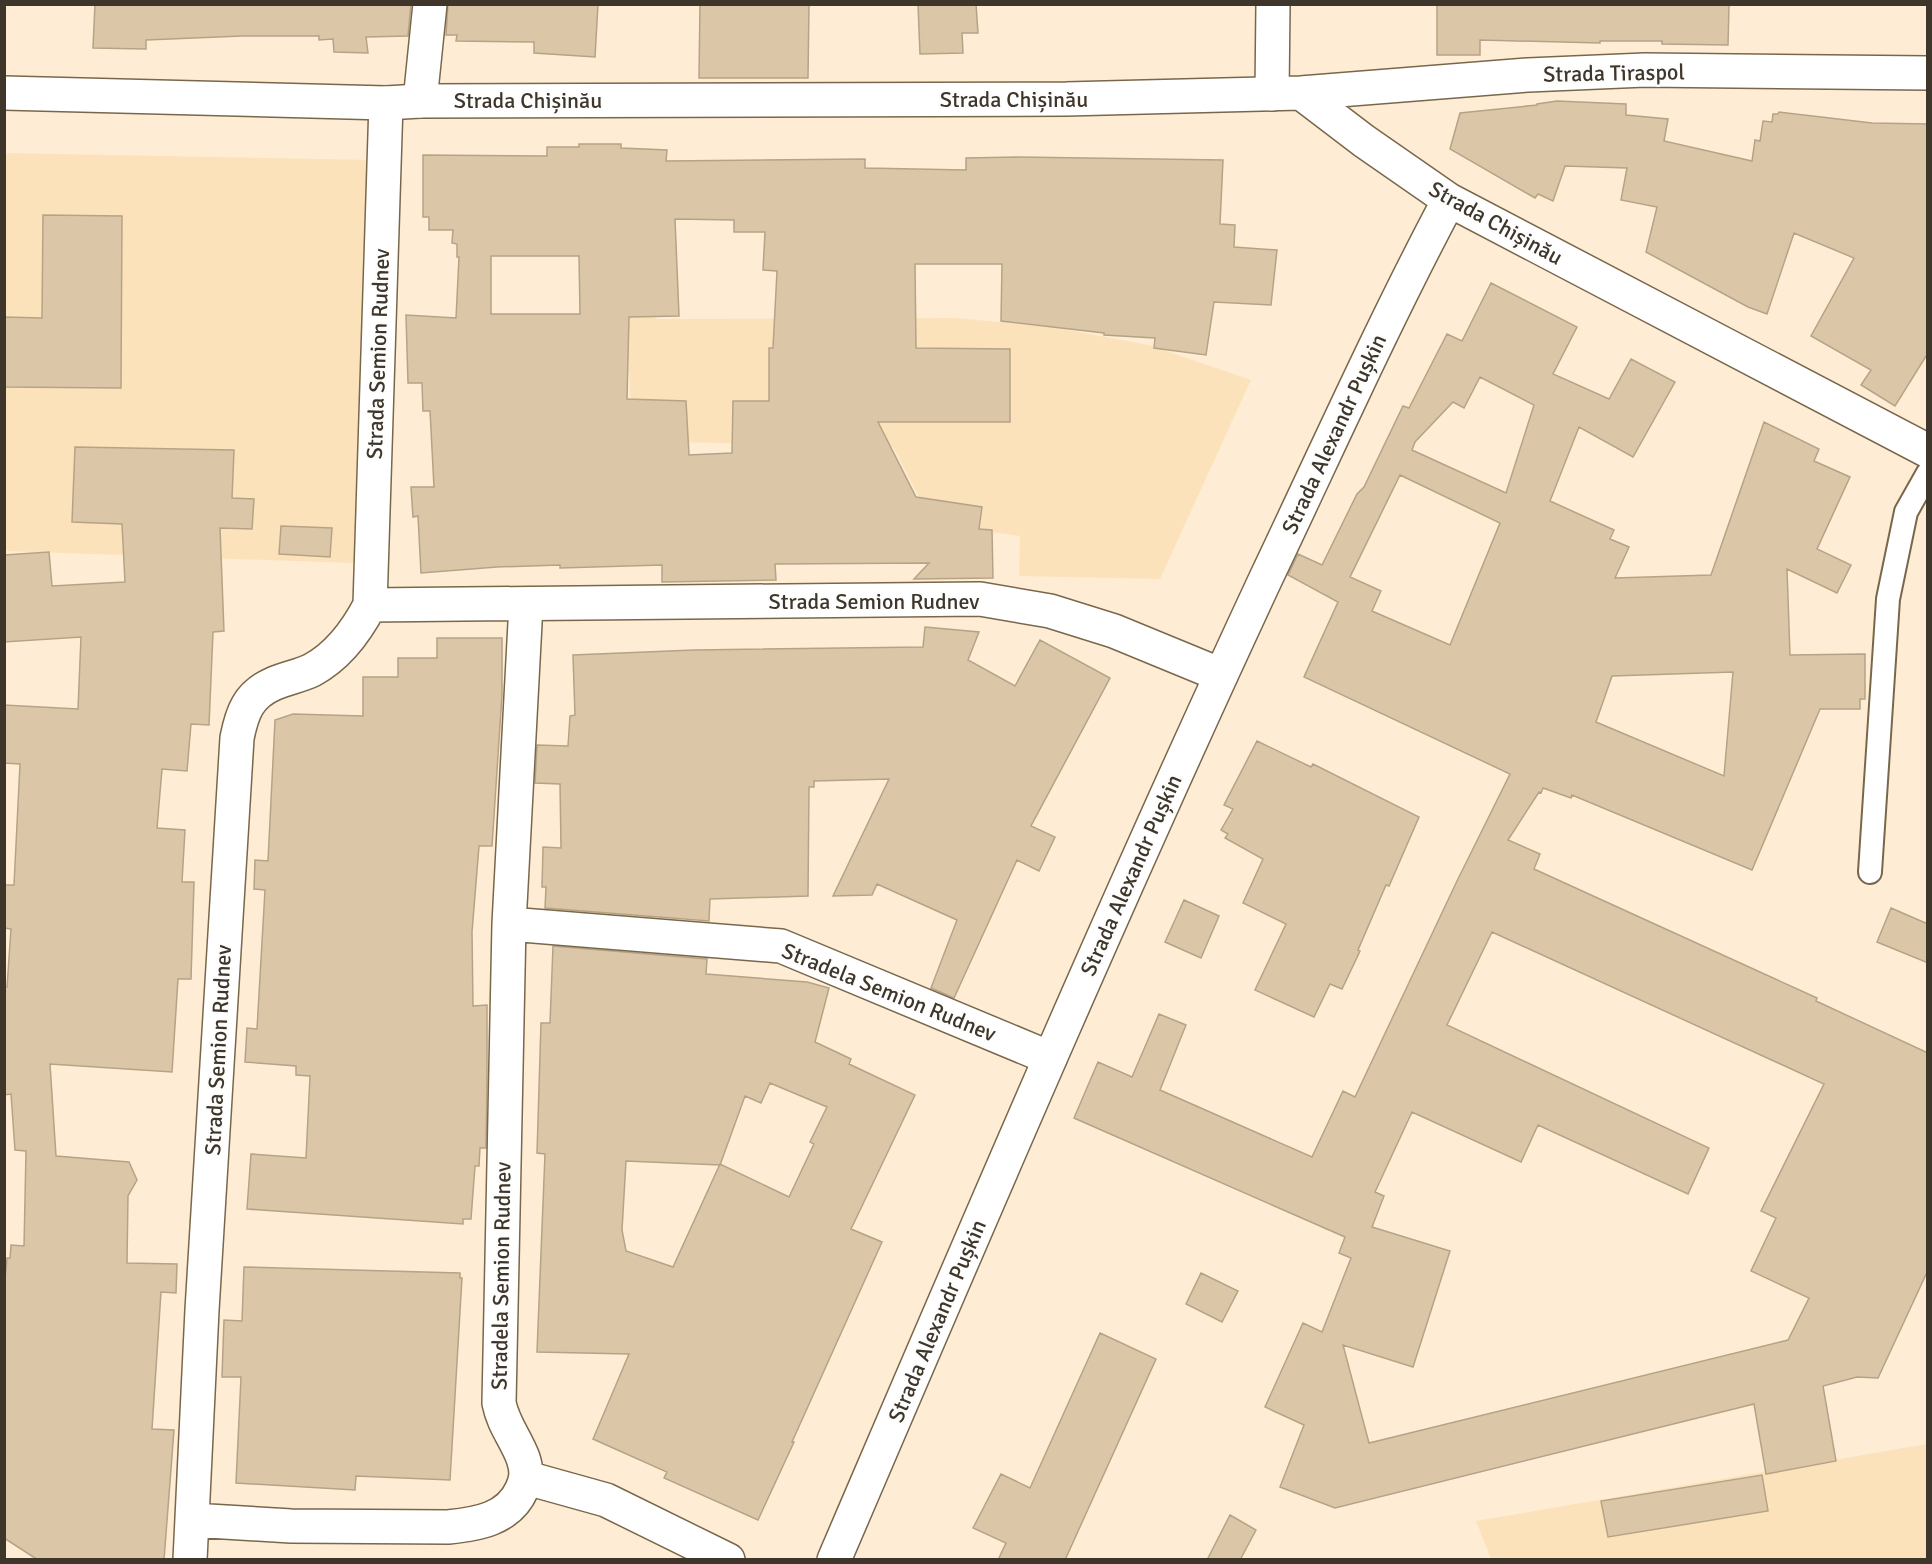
<svg xmlns="http://www.w3.org/2000/svg" width="1932" height="1564" font-family="Signika,sans-serif">
	<rect width="100%" height="100%" fill="#feedd4"/>
	<path fill="#fbe2bb" d="M5,153L371,160L367,556L352,563L5,551Z
		M621,153L656,319L956,318L1052,327L1149,345L1251,380L1160,579L1019,576L1020,536L933,524L893,447L632,441Z
		M1927,1444V1559H1491L1476,1521Z"/>
	<path fill="#dbc7a8" stroke="#b6a385" stroke-width="1.5" fill-rule="evenodd" d="M95,4H411L408,36L366,37L368,53L334,52L333,39L319,40V36H242L146,40V49L93,48Z
		M448,4H598L595,57L534,53V42L456,41L457,35H446Z
		M700,4H809L808,78H699Z
		M918,4H976L978,33H962L963,53L920,54Z
		M1437,4H1729L1728,45L1662,44V41H1600V43L1480,40V55H1437Z
		M1557,101L1626,104V115L1668,119L1664,141L1752,161L1755,140L1760,141L1763,121L1772,122L1773,114H1778L1779,112L1872,123L1928,124V353L1895,406L1861,385L1871,370L1811,336L1854,258L1794,233L1767,314L1748,307L1646,252L1657,207L1621,200L1627,168L1565,166L1553,201L1538,194L1535,198L1450,149L1460,113L1537,105V104Z
		M579,144H621V148L667,150L666,161L865,159V168L966,170V158L1018,157L1223,160L1220,224L1235,225L1234,247L1277,250L1271,305L1214,302L1206,355L1154,348L1155,338L1104,335V333L1001,321L1002,264H915L916,348L1010,349V422H878L916,497L982,507L979,529L992,530L993,578L914,579L929,563L775,564L776,580L662,582V565L560,568V565L497,567L421,573L418,516L413,517L411,487H434L430,411H423L422,383H408L406,315L456,318L459,257H457V244L452,243L453,230H429V217H423V155L547,156V147H579ZM675,219L734,220V232H765L763,270L777,271L773,348H769V401H733L732,453L689,455L686,401L627,399L629,317L679,316ZM491,256H579L580,314H491Z
		M43,215L122,216L121,388L4,387V317L42,318Z
		M1491,283L1577,327L1553,374L1609,399L1631,359L1675,382L1633,457L1579,427L1550,501L1614,530L1610,539L1629,547L1615,578L1711,575L1764,422L1819,449L1814,461L1850,477L1817,549L1851,565L1837,593L1787,569L1790,655L1865,654V699H1860V709H1820L1752,870L1572,795L1571,798L1543,788L1541,793L1539,792L1508,840L1540,854L1534,869L1817,998L1816,1001L1928,1053V1270L1878,1378L1857,1377L1823,1386L1836,1461L1766,1474L1754,1404L1335,1508L1280,1487L1304,1425L1265,1407L1303,1323L1322,1332L1351,1258L1339,1253L1345,1237L1074,1118L1098,1062L1132,1077L1159,1014L1186,1025L1160,1090L1312,1157L1343,1091L1355,1097L1457,881L1510,774L1304,677L1338,602L1288,575L1298,554L1322,565L1357,494L1364,487L1403,406L1409,408L1447,334L1462,341ZM1480,377L1534,405L1506,493L1412,450L1415,442L1453,402L1464,408ZM1400,475L1500,523L1450,645L1372,611L1381,591L1350,577ZM1733,672L1724,776L1596,722L1612,676ZM1492,932L1824,1084L1761,1211L1776,1218L1751,1271L1809,1298L1788,1340L1369,1443L1343,1345L1413,1367L1450,1251L1372,1227L1384,1196L1375,1192L1412,1112L1521,1162L1538,1125L1688,1194L1709,1148L1447,1025Z
		M75,447L234,450L232,498L254,499L252,529L220,528L224,631L213,632L209,725L191,724L187,771L162,769L157,828L185,830L182,882H194L191,979H178L172,1072L50,1064L56,1156L129,1162L137,1180L128,1196L127,1263L177,1264L176,1293L161,1292L152,1429L174,1430L164,1560H38L4,1538V1290L7,1258H10L11,1245L24,1246L26,1151L15,1150L11,1094L4,1095V987H7L11,929L4,928V885H14L20,764L4,763V705L78,709L81,637L4,642V555L49,552L52,586L125,582L122,524L72,522Z
		M281,526L332,528L330,557L279,554Z
		M925,627L979,632L968,660L1015,686L1040,640L1110,678L1031,826L1055,837L1039,871L1017,860L954,998L931,988L957,920L877,884L872,895L833,896L889,779L814,781V787H809L808,896L710,899L709,921L545,908L546,887H542L543,847L561,848L560,784L535,783L537,745L568,746L570,716L575,715L573,655L694,650L923,647Z
		M437,638H502V695L492,846H479L472,932L473,1006L487,1005V1081L486,1148H480L479,1166H475L471,1219H463V1224L247,1209L251,1154L306,1158L310,1076L296,1075V1066L245,1062L247,1028L257,1029L265,890L254,889L255,860L268,861L275,720L293,714L363,716V677H398V658H437Z
		M1257,741L1311,767L1313,764L1419,817L1389,886L1386,885L1358,950L1360,951L1342,989L1330,984L1314,1017L1255,990L1286,924L1243,903L1263,859L1225,838L1228,834L1221,830L1233,809L1224,805Z
		M1184,900L1219,916L1201,958L1165,942Z
		M1891,908L1928,924V963L1877,942Z
		M553,946L707,959L706,974L807,982L829,988L815,1042L851,1059L849,1064L915,1095L851,1229L882,1242L792,1442H794L758,1520L664,1478L667,1472L593,1439L629,1354L537,1352L545,1154L537,1153L541,1023H550ZM770,1083L827,1107L810,1142L814,1144L789,1197L720,1164L673,1267L626,1251L622,1230L626,1161L720,1165L745,1096L761,1103Z
		M244,1267L460,1273V1278H462L450,1480L356,1476L355,1490L236,1483L241,1377H222L224,1320L242,1321Z
		M1201,1273L1238,1291L1222,1322L1186,1304Z
		M1100,1333L1156,1359L1065,1560H998L1006,1543L973,1528L1001,1474L1030,1488Z
		M1762,1475L1768,1511L1608,1537L1601,1501Z
		M1230,1515L1256,1530L1240,1560H1207Z"/>
	<g fill="none" stroke-linecap="round" stroke-linejoin="round">
		<g stroke="#79674b" stroke-width="26">
			<path id="lane" d="M1870,872L1888,599L1906,512L1928,473"/>
		</g>
		<g stroke="#79674b" stroke-width="36">
			<path id="street" d="M1272,94L1273,4
				M420,101L430,4
				M370,605L980,599L1050,611L1114,631L1221,675
				M509,924L781,946L1050,1058
				M527,1478L606,1500L728,1560
				M192,1520L291,1526L448,1527C478,1524 509,1519 522,1489C527,1478 527,1470 523,1458C516,1439 503,1424 499,1403L509,924L526,604
				M190,1560L202,1310L237,738C242,713 248,695 273,684C286,678 300,676 312,670C338,656 357,630 370,605L386,103"/>
		</g>
		<g stroke="#79674b" stroke-width="36">
			<path id="secondary" d="M4,93L386,103L420,101L1066,99L1301,93L1528,75L1645,70L1928,73
				M1301,93L1364,141L1449,200L1928,451
				M834,1560C975,1231 1115,902 1266,578C1326,452 1383,324 1449,200"/>
		</g>
		<use href="#lane" stroke="#fff" stroke-width="22"/>
		<use href="#street" stroke="#fff" stroke-width="33"/>
		<use href="#secondary" stroke="#fff" stroke-width="33"/>
	</g>
	<g text-anchor="middle" dominant-baseline="central" stroke-width="5" stroke-linejoin="round" paint-order="stroke">
		<g font-size="22" fill="#3e362a" stroke="#fdfdfd">
			<text transform="translate(1614 73) rotate(-1)">Strada Tiraspol</text>
			<text x="1014" y="99">Strada Chișinău</text>
			<text x="528" y="100">Strada Chișinău</text>
			<text transform="translate(1496 223) rotate(29)">Strada Chișinău</text>
			<text transform="translate(378 354) rotate(-88)">Strada Semion Rudnev</text>
			<text transform="translate(1334 434) rotate(-65)">Strada Alexandr Pușkin</text>
			<text x="874" y="601">Strada Semion Rudnev</text>
			<text transform="translate(1131 875) rotate(-66)">Strada Alexandr Pușkin</text>
			<text transform="translate(889 992) rotate(22)">Stradela Semion Rudnev</text>
			<text transform="translate(218 1050) rotate(-87)">Strada Semion Rudnev</text>
			<text transform="translate(501 1276) rotate(-89)">Stradela Semion Rudnev</text>
			<text transform="translate(937 1321) rotate(-67)">Strada Alexandr Pușkin</text>
		</g>
	</g>
	<rect width="1932" height="1564" fill="none" stroke="#3e362a" stroke-width="12"/>
</svg>
